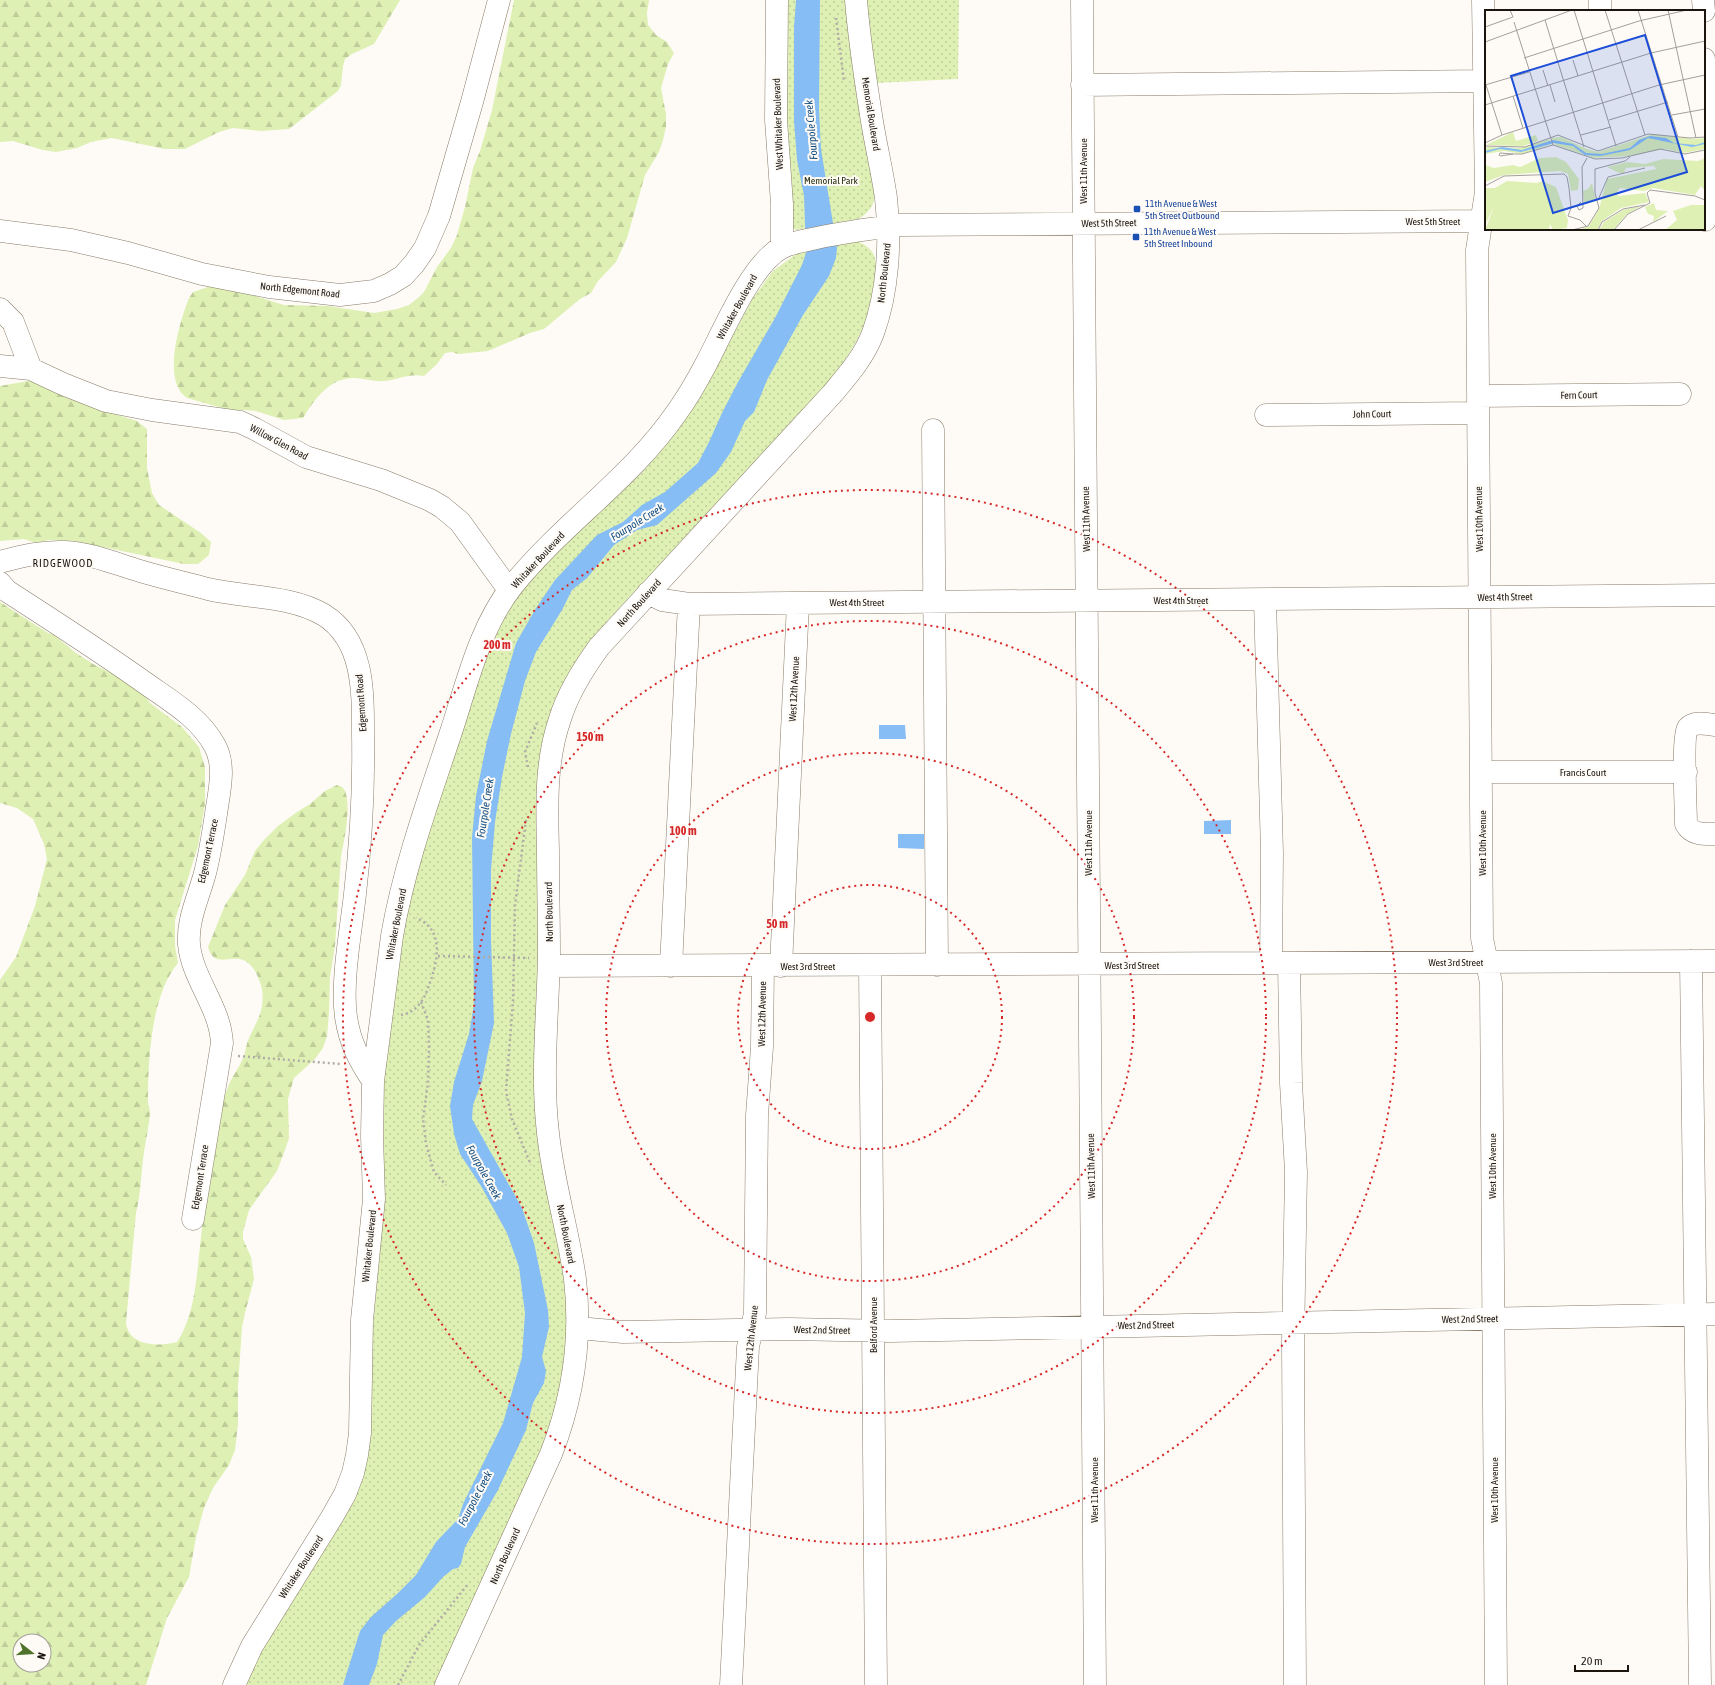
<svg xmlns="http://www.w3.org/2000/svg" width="1715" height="1685" font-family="'Asap Condensed',sans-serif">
	<defs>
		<pattern id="green-dots" width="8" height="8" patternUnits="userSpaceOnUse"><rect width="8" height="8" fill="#def0b3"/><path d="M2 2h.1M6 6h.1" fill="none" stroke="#becd99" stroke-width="1.8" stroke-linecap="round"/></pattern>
		<pattern id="forest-firs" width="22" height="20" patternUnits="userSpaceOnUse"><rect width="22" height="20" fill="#def0b3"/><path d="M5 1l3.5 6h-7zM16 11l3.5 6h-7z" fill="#becd99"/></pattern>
	</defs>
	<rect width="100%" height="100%" fill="#fefbf7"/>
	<path fill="url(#green-dots)" d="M787,0H848L875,192C875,205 869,213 858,219L796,230L792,228L786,118Z
		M866,0H959L958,79L876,83Z
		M857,241C878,250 877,261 875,281C870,326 850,356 822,390L608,620L587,647L561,690L547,1191C554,1227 563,1263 566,1299C571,1352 559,1404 539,1454L435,1685H244L248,1674L290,1602L326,1548L343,1518L357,1491L366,1467L370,1441L373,1328L383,1217L384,1081L400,943L418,868L483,660L508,609L523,588L565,543L642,473L675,434L706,386L753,298L773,271L796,254Z"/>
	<path fill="url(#forest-firs)" fill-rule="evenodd" d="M0,0H400L374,44L352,54L345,59L343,66L341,85L338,91L289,129L261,131L233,128L219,132L185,149H165L112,138L91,142L77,148L56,152L43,150L13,141L0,142Z
		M514,0H649L647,13L648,25L656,35L667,42L674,53L668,64L661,88L666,114V127L663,140L659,152L645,175L627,238L616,262L598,281L591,293L580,299L544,329L530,333L488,351L458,354L452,352L445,353L437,364L424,376C409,373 398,380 384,381C374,382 364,378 354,378C329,378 315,399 303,418L284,420L256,411L244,410L233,411L187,398C161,381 180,321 189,298L193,292L211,286L242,292L284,305L328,306L374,313L397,309L409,305L419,297L424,292L437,267L451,248L457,235L465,207L473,168L480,151L492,110Z
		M34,380L105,411L137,421L147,429V468L152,493L159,505L201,533L211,542L209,555L198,564H184L74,541L49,540L36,543L24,539L0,541V386Z
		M0,602L48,633L54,635L76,653L93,664L117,676L146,697L150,703L182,727L199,747L205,767V804L198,846L175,920V946L178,963C151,995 148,1060 148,1101C148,1105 150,1109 150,1113C149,1126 146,1139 144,1152C141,1173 141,1193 136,1213L126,1323C129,1346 158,1347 177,1342C196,1314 197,1270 201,1237C202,1222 206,1207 208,1192C211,1171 212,1149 216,1129C219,1114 224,1096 230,1082C234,1074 240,1066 243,1058C246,1051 246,1044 249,1038C257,1020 265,1011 262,989C261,984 259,980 257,975C241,941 216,976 208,947L225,905L245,875L255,851L263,841L278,826L297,812L310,804L325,791L337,785C339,786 342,786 343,788C353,798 344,844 341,856L335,946L330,977L329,1013L327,1036L323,1048L315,1059L294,1078L288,1099L289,1138L285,1150L277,1171L249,1210L243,1232V1239L251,1257L254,1279L245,1313L242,1327L238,1387V1424L235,1450L229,1465L213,1488L204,1508L196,1537L189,1577L167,1618L146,1685H0V980L16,957L35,906L47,859L44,844L33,819L17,808L0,803ZM20,1641H44V1665H20Z"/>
	<path fill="#86bdf4" d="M796,0H820L819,109L821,149L837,248L836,258L829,276L803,315L767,380L754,412L745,421L731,452L716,473L657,525L637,530L614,545L587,578L572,590L562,610L536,652L525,681L511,734L502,777L495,822L491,870V940L494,1023L482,1081L473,1105L472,1119L522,1208L534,1243L548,1310L549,1327L542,1357L546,1371L544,1383L533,1403L526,1430L498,1490L465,1547L461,1564L458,1568L453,1569L443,1577L425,1597L396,1621L383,1635L377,1664L369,1685H343L360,1631L371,1617L397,1594L416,1575L436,1542L458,1519L463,1504L503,1423L522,1357L525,1313L519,1267L507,1233L481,1186L460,1154L454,1134L450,1106L454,1082L469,1034L474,1004L472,837L476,796L487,741L516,643L536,608L555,580L597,535L623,522L642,505L665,492L698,463L709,442L722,413L738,382L775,318L802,265L806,253L804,196L797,160L794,121V27Z
		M879,725H905L906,739H879Z
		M1231,820V834H1204V821Z
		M898,834H924V849L898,848Z"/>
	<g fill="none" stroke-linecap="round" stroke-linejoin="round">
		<g stroke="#897b69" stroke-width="23">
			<path id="minor" d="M777,0L776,120L782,204V247
				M1082,0L1095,1685
				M1483,0L1486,192L1477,250L1482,938L1491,983L1496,1685
				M1600,0V11
				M1703,0L1704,11
				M1704,59L1705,220
				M1082,85L1486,81
				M0,231L71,240L128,253L202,274L269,287L340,295L374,291L390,284L403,276L414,264L425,248L439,216L472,102L499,0
				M0,309L13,322L31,369
				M0,366L31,369L63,384L106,401L152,410L240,422L255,429L306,457L381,480L430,500L442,507L460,522L509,590
				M1478,396L1680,394
				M1266,415L1478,413
				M933,430L937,965
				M0,562C22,556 42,551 65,552C91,553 116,564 140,571C163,578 186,583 208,589C246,598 290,595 324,615C364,640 363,692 363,734C364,788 361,841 355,894C351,930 341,982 346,1017C350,1043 359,1060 373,1081
				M0,583L7,591C52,620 97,649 141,680C167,699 199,716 215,746C226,766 219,792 216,814C213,834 210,854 205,873C199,896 187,920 189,944C192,979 220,1006 222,1043L193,1219
				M648,593L662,600L689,604L1715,595
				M1265,600L1272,853L1271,963
				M1715,725C1707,724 1694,721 1688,728C1682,736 1686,810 1686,824C1692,835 1704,834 1715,834
				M1481,772H1686
				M1691,961L1700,1685
				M1289,963L1291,1083L1296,1172L1293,1342L1295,1685
				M549,966L1715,961
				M671,966L689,604
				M781,966L798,603
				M870,966L876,1685
				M578,1328L623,1332L789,1329L891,1331L1715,1314
				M234,1685L252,1646L332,1517L345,1494L353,1473L357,1455L360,1433L362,1320L374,1199L372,1136L373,1081L392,936C404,867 428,801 450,735C467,684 479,628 513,585C563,523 632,478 677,412C688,397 697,381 706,364C722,334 751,264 781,248C790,243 802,241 812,239C841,232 870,229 900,225L1486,221
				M446,1685L551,1454C573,1398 582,1340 575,1279C568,1230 553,1182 548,1133C541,1074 548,1014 549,954C549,920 548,885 548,851C547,807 545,762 560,719C568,693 583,669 599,647L832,394C848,375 864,357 873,333C888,292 891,242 886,198C882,170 875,142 871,115C865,77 859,38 856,0
				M731,1685L748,1347L755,1313L757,1115L762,1047L763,966"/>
		</g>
		<path stroke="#b0aca7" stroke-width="2.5" stroke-dasharray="2 3" stroke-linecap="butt" d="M836,18L844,81
			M528,767L525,752L537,723
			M526,820L515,905L513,1001L506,1091L512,1119L531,1165
			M438,956L529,958
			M421,1002L428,1020L429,1046L428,1083L423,1119L426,1144L434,1172L446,1185
			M401,1015C404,1014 408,1014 410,1012C420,1007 426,995 429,985C438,962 445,929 416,918
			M238,1056L341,1064
			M398,1685L419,1645L469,1583"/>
		<use href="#minor" stroke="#fff" stroke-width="22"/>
	</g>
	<g fill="none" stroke="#d62828" stroke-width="2" stroke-dasharray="2 4">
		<circle cx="870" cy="1017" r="132"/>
		<circle cx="870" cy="1017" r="264"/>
		<circle cx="870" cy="1017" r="396"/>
		<circle cx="870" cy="1017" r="527"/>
	</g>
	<g fill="#1a4fb4" stroke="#fefbf7" stroke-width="1.5">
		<rect x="1133" y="205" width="8" height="8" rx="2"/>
		<rect x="1132" y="233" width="8" height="8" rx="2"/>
	</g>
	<g text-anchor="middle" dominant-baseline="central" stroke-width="4" stroke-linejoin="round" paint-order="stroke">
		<g font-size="10" fill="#1b150e" stroke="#fefbf7">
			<text transform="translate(871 114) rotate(81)">Memorial Boulevard</text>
			<text transform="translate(778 124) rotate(-92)">West Whitaker Boulevard</text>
			<text transform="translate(1083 171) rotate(-90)">West 11th Avenue</text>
			<text x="1433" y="221">West 5th Street</text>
			<text transform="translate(1109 223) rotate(-1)">West 5th Street</text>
			<text transform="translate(884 273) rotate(-84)">North Boulevard</text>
			<text transform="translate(300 290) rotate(6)">North Edgemont Road</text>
			<text transform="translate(737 307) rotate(-61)">Whitaker Boulevard</text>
			<text transform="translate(1579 395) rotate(-1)">Fern Court</text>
			<text transform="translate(1372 414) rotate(-1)">John Court</text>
			<text transform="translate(279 442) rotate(28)">Willow Glen Road</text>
			<text transform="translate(1086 519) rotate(-91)">West 11th Avenue</text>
			<text transform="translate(1479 519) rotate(-91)">West 10th Avenue</text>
			<text transform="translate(538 560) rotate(-47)">Whitaker Boulevard</text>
			<text transform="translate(1505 597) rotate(-1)">West 4th Street</text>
			<text x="1181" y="600">West 4th Street</text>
			<text x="857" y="602">West 4th Street</text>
			<text transform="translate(639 603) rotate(-48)">North Boulevard</text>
			<text transform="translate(794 689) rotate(-87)">West 12th Avenue</text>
			<text transform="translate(361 703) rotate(-94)">Edgemont Road</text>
			<text x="1583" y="772">Francis Court</text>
			<text transform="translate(1088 843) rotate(-90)">West 11th Avenue</text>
			<text transform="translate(1482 843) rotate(-90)">West 10th Avenue</text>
			<text transform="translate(208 851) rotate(-78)">Edgemont Terrace</text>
			<text transform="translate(549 912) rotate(-91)">North Boulevard</text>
			<text transform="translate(396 924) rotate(-79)">Whitaker Boulevard</text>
			<text x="1456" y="962">West 3rd Street</text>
			<text x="1132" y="965">West 3rd Street</text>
			<text x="808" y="966">West 3rd Street</text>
			<text transform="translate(762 1014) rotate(-89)">West 12th Avenue</text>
			<text transform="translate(1091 1166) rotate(-91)">West 11th Avenue</text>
			<text transform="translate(1492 1166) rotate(-90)">West 10th Avenue</text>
			<text transform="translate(200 1177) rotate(-81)">Edgemont Terrace</text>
			<text transform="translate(566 1234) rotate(79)">North Boulevard</text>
			<text transform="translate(369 1246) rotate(-84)">Whitaker Boulevard</text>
			<text transform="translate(1470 1319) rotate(-1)">West 2nd Street</text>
			<text transform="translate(873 1325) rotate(-90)">Belford Avenue</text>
			<text transform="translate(1146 1325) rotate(-1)">West 2nd Street</text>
			<text transform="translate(822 1330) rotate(1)">West 2nd Street</text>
			<text transform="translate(751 1338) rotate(-84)">West 12th Avenue</text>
			<text transform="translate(1094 1490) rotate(-90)">West 11th Avenue</text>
			<text transform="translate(1494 1490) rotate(-90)">West 10th Avenue</text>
			<text transform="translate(505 1556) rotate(-66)">North Boulevard</text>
			<text transform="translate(301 1567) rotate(-57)">Whitaker Boulevard</text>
		</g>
		<g font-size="10" fill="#252d0e" stroke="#fefbf7">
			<text x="831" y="180">Memorial Park</text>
		</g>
		<g font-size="10" fill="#164399" stroke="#fefbf7" text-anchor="start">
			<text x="1145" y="203">11th Avenue &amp; West<tspan x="1145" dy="12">5th Street Outbound</tspan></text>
			<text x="1144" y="231">11th Avenue &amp; West<tspan x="1144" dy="12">5th Street Inbound</tspan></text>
		</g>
		<g font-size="11" font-style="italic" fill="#124c7f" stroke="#fefbf7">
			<text transform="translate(811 130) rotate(-95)">Fourpole Creek</text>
			<text transform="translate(637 522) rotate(-32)">Fourpole Creek</text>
			<text transform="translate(485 808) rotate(-81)">Fourpole Creek</text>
			<text transform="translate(484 1172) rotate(61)">Fourpole Creek</text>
			<text transform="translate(475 1498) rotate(-62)">Fourpole Creek</text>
		</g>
		<g font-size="11" letter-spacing="1" fill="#1b150e" stroke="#fefbf7">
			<text x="63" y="563">RIDGEWOOD</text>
		</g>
	</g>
	<g transform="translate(1485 10)">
		<rect width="220" height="220" fill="#fefbf7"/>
		<path d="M28,122L31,131L51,125L53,131L38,136L1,135ZM168,124L208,129L220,128V139L199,143L180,139L145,146L109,148L70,135L66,128L76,127L102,139L113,142ZM64,129L67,134L37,144L19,141L0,144L2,137L35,138Z" fill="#def0b3"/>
		<path d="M71,147L81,152L94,169L93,180L86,181L83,164L75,161L19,165L0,172V155L9,158L28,155L35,157L55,148ZM220,148V181L216,176L210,185L168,178L159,181L135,178L132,182L133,186L160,183L164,192L136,198L117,211L112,220H94L104,216L114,199L122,169L171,159L169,156L141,158L139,163H134L122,157L142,152L160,154L178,149L213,151ZM22,171L52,173L57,171L71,177L83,210L82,218L68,220L65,214L64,220H0L9,197L0,215V178H10ZM107,173L111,191L99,194L98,181L103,179ZM169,193L171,200L183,201L168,212L169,206L163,204L160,197ZM206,195H220V220H180L192,210L188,201ZM156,196L142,204L128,220H114L119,212L138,200Z" fill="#def0b3"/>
		<path d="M165,126L181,128L189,133L211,135L220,132V134L207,137L163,128L145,140L115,146L100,145L88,136L69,133L36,142L15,139L0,143V141L17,137L37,140L68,130L88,134L101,143L117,144L145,138L154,130Z" fill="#86bdf4"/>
		<path fill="none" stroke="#a39f9a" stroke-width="1" d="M89,0L131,136M120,0L160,125M153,0L193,127M183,0L211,128M60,10L99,137M29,12L68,135M0,17L28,7L25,0M0,32L87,0M39,48L154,11L202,0M88,50L93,66M58,60L63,76M0,75L44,62M1,75L17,125M65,75L70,92M28,86L38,118M0,95L166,43L220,31M187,105L220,99M124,110L183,92M96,125L126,117M0,133L17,125L174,75L220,65M68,135L110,149L137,148L175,139L200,144L220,140M0,136L40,137L73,125L113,141L163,124L205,128L220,127M28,144H37L68,135M14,146L15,143L28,144L15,146M0,176L19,166L79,164L82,167L84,178L86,198L83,206L95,210L102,217M113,190L123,167L160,158M96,192L92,196L94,200L98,198L97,157L102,148M87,220L103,216L114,198L110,183V159L140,151L145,147M113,220L117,212L138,199L160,195M129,220L143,204L165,193L162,183L165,180L210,186L220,190M153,220L181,206"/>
		<path fill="#1d4ed8" fill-opacity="0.15" stroke="#1d4ed8" stroke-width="2" d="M160,25L202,162L68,203L26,66Z"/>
		<rect width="220" height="220" fill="none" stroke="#1b150e" stroke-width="2"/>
	</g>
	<circle cx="870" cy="1017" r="6" fill="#d62828" stroke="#fefbf7" stroke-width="2"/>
	<g font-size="12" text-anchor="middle" font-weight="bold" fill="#d62828" stroke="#fefbf7" stroke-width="4" stroke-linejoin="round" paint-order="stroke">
		<text x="497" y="649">200 m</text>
		<text x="590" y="741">150 m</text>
		<text x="683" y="835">100 m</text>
		<text x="777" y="928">50 m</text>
	</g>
	<g transform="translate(32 1653) rotate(107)"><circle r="19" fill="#fefbf7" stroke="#a39f9a"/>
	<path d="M0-3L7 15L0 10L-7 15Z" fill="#4f722b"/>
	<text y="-6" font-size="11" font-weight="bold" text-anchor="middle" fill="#1b150e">N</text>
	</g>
	<path d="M1575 1665v6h53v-6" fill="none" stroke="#1b150e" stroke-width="2"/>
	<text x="1581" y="1665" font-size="12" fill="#1b150e" stroke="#fefbf7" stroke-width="3" paint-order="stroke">20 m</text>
</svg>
